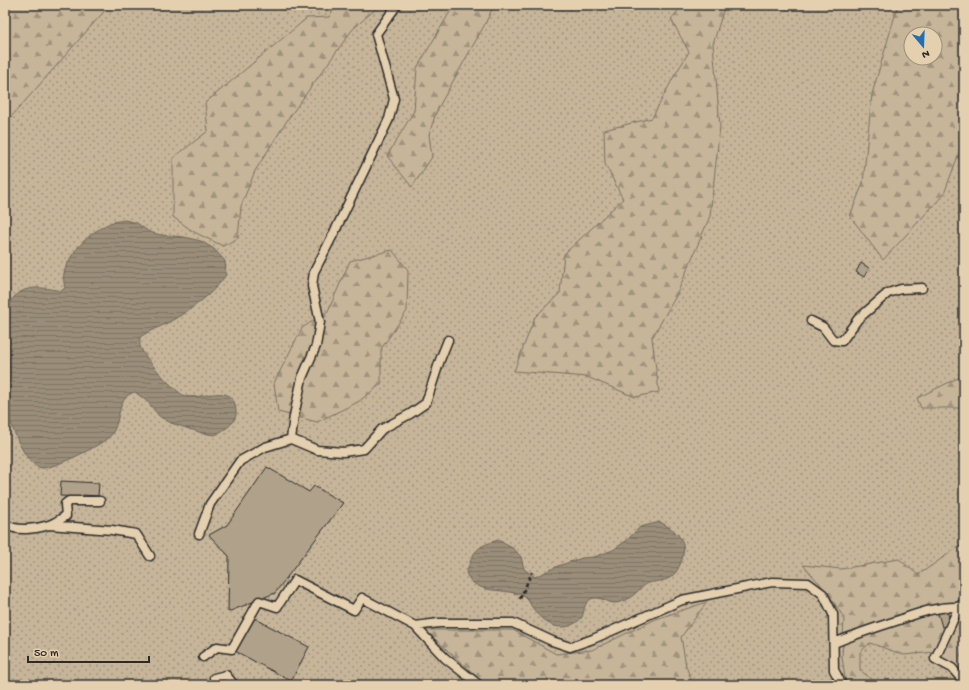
<svg xmlns="http://www.w3.org/2000/svg" width="969" height="690" font-family="'Gochi Hand',sans-serif">
	<defs>
		<pattern id="grass-dots" width="8" height="8" patternUnits="userSpaceOnUse"><rect width="8" height="8" fill="#c6b599"/><path d="M2 2h.1M6 6h.1" fill="none" stroke="#a1937d" stroke-width="1.8" stroke-linecap="round"/></pattern>
		<pattern id="forest-firs" width="22" height="20" patternUnits="userSpaceOnUse"><rect width="22" height="20" fill="#c6b599"/><path d="M5 1l3.5 6h-7zM16 11l3.5 6h-7z" fill="#a1937d"/></pattern>
		<pattern id="water-rules" width="6" height="5" patternUnits="userSpaceOnUse"><rect width="6" height="5" fill="#9a8e7a"/><path d="M0 2.5h6" fill="none" stroke="#7e7464"/></pattern>
	</defs>
	<rect width="100%" height="100%" fill="#e4d0ae"/>
	<filter id="ink" filterUnits="userSpaceOnUse"><feTurbulence type="fractalNoise" baseFrequency=".025" numOctaves="2"/><feDisplacementMap in="SourceGraphic" scale="8" xChannelSelector="R" yChannelSelector="G"/><feConvolveMatrix kernelMatrix="1 2 1 2 8 2 1 2 1" color-interpolation-filters="sRGB"/></filter>
	<g filter="url(#ink)">
		<path fill="url(#grass-dots)" stroke="#787062" fill-rule="evenodd" d="M5,5H964V685H5ZM911,34H935V58H911Z"/>
		<path fill="url(#forest-firs)" stroke="#787062" fill-rule="evenodd" d="M11,5H111L108,7L11,117L5,115V18Z
			M336,5H380L352,30L288,119L255,171L241,206L238,238L223,246L194,232L173,217V158L208,131L205,103L307,18L329,17Z
			M454,5H494L485,24L437,110L429,134L432,157L412,187L387,156L414,111L417,68Z
			M683,5H725L713,44L720,126L710,216L676,296L652,338L659,392L635,397L587,377L514,371L535,317L560,293L564,254L623,199L605,164L604,130L652,118L673,78L689,52L671,19Z
			M898,5H964V139L944,194L883,260L850,216L863,183L872,94ZM911,34H935V58H911Z
			M392,250L408,270L407,311L381,349V384L358,402L317,422L278,412L274,383L302,328L328,311L350,261Z
			M964,375V408H921L917,398Z
			M964,543V596L956,607L960,633L964,638V675L935,652L904,655L870,643L860,652V670L877,684L901,682L903,685H846L842,657L844,618L828,593L803,565L841,569L899,559L918,575Z
			M707,602L681,637L686,666L693,685H486L425,630H513L556,654L592,650L656,619Z"/>
		<path fill="url(#water-rules)" stroke="#6e665a" d="M125,220L137,223L149,232L161,235L184,237L201,241L214,249L225,261L226,275C212,295 192,309 171,321C161,327 150,330 140,337C140,340 139,345 141,349C145,358 176,393 185,396C202,401 234,380 236,411C237,424 225,429 215,435L202,433L171,423L159,416L148,402L135,392C117,396 121,420 112,434C105,444 53,469 42,468C22,465 7,415 5,398C4,385 10,372 8,359C8,355 5,351 5,347C4,339 3,319 5,311C6,307 9,304 11,301C22,284 43,287 61,291L65,288C64,284 63,278 64,273C69,252 93,229 113,222C116,221 121,221 125,220Z
			M660,522C677,531 689,541 681,562C679,568 676,573 671,577C663,583 651,580 645,585C639,589 633,597 626,600C623,601 618,603 615,603C607,603 599,595 591,599C583,603 585,611 582,617C579,622 569,627 564,627C549,628 540,618 532,607C530,604 528,599 525,597C506,586 476,597 466,573C474,551 475,547 498,540L514,549L521,557L524,569L535,577L558,566L582,558L594,557L613,550L626,541L640,527Z"/>
		<path fill="#b0a28a" stroke="#2b2b2b" d="M861,263L869,268L864,277L856,272Z
			M267,467L309,492L314,486L343,503L275,593L228,612L229,556L209,535L227,525Z
			M61,481L99,483L98,496L83,495V497L60,496Z
			M947,610L951,624L942,627L938,613Z
			M252,617L309,647L291,681L235,651Z"/>
		<g fill="none" stroke-linecap="round" stroke-linejoin="round">
			<g stroke="#2b2b2b" stroke-width="11">
				<path id="lane" d="M811,321L823,327L833,340L842,341L858,319L888,293L901,289L922,288
					M291,439L294,416L302,378L316,346L320,322L312,286L314,272L334,233L389,119L394,99L376,34L397,5
					M5,524C16,532 36,529 49,525C55,523 60,519 66,516L65,504L69,501H100
					M49,525L112,530L136,534L150,556
					M199,534L210,504L240,461L265,447L291,439L317,450L343,452L364,449L382,429L410,414L426,403L440,360L448,340
					M964,602L959,607L935,659L952,668L964,682
					M415,626L445,658L479,685
					M834,643C856,634 877,627 899,620C919,613 938,606 959,607
					M203,657L217,647L232,649L259,601L277,607L295,580L354,610L362,598L415,626L439,623H513L552,641L570,647L593,639L682,600L772,582L808,583L823,594L833,614L834,670L842,685
					M214,678L226,675L234,685"/>
			</g>
			<path stroke="#2b2b2b" stroke-width="2.5" stroke-dasharray="4 3" stroke-linecap="butt" d="M520,599L532,572"/>
			<use href="#lane" stroke="#e4d0ae" stroke-width="8"/>
		</g>
	</g>
	<rect width="969" height="690" fill="none" stroke="#e4d0ae" stroke-width="20"/>
	<rect x="10" y="10" width="949" height="670" fill="none" stroke="#2b2b2b" stroke-width="1.5" filter="url(#ink)"/>
	<g transform="translate(923 46) rotate(161)"><circle r="19" fill="#e4d0ae" stroke="#9a8e7a"/>
	<path d="M0-3L7 15L0 10L-7 15Z" fill="#1f6fb2"/>
	<text y="-6" font-size="11" font-weight="bold" text-anchor="middle" fill="#2b2b2b">N</text>
	</g>
	<path d="M28 656v6h121v-6" fill="none" stroke="#2b2b2b" stroke-width="2"/>
	<text x="34" y="656" font-size="12" fill="#2b2b2b" stroke="#e4d0ae" stroke-width="3" paint-order="stroke">50 m</text>
</svg>
